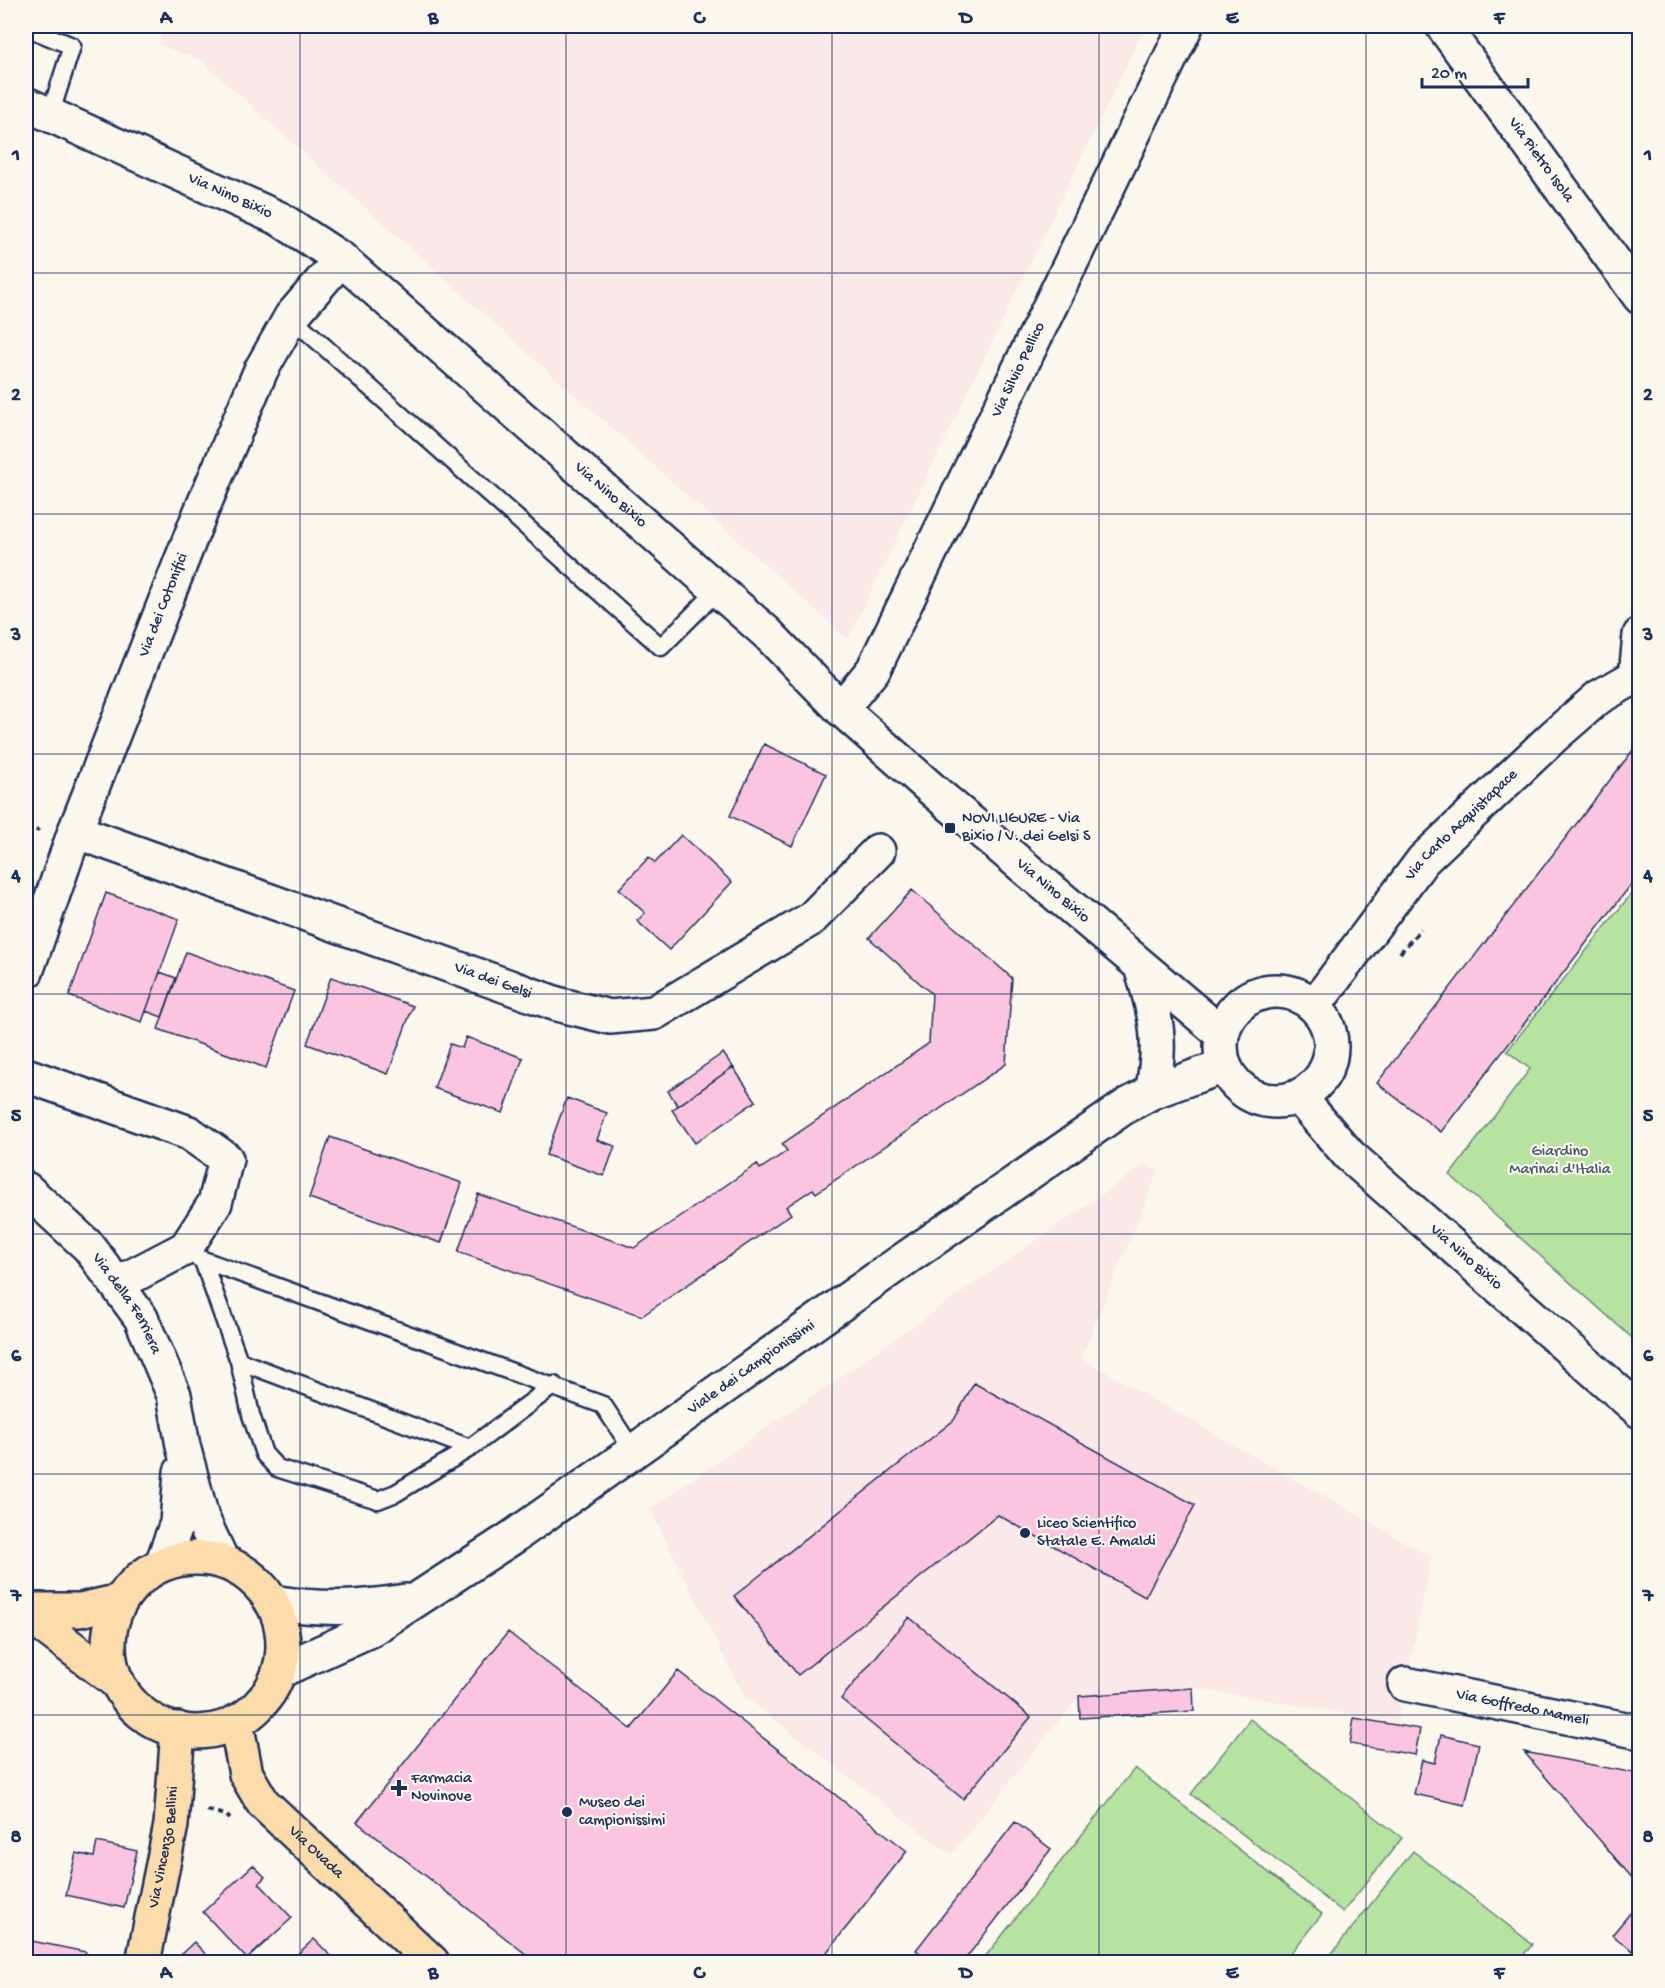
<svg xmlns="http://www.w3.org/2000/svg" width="1665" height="1988" font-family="'Gochi Hand',sans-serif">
	<rect width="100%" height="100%" fill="#fbf7ec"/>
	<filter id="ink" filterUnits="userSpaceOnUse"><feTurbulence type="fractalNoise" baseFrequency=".0167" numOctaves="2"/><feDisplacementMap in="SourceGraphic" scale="12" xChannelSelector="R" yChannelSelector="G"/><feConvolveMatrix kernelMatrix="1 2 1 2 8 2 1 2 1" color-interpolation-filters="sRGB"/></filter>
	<g filter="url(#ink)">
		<path fill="#fbe8e8" d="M165,26H1145L848,639L199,59L159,45Z
			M1146,1164L1158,1171L1081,1358L1431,1557L1398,1722L1193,1688L1079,1696L951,1855L744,1696L650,1509Z"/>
		<path fill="#b7e3a0" stroke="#69897f" stroke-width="1.5" d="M1639,884V1344L1450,1175L1530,1069L1507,1051Z
			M1250,1719L1402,1838L1343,1912L1191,1794Z
			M1135,1768L1322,1914L1284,1962H981Z
			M1413,1851L1532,1944L1518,1962H1325Z"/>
		<path fill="#fbc5df" stroke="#1b2f5e" stroke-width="1.5" d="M1640,741V873L1441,1132L1377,1083Z
			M764,744L826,774L792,846L730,816Z
			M681,835L732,882L669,950L637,921L645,913L619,889L649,857L655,863Z
			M912,890L1012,978L1006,1064L816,1193L813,1189L786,1207L791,1214L642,1316L458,1252L478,1194L634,1248L757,1164L760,1169L787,1151L782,1144L929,1043L932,994L869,938Z
			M106,893L179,919L142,1022L69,996Z
			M186,952L294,991L266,1068L158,1029Z
			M160,972L176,978L162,1017L146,1011Z
			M331,977L413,1006L388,1074L307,1044Z
			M466,1037L523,1058L503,1113L434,1088L450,1044L462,1048Z
			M723,1053L733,1067L678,1106L668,1091Z
			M733,1067L756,1101L695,1143L672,1110Z
			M567,1098L607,1113L597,1140L615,1146L604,1176L546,1155Z
			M330,1137L462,1183L441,1243L309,1198Z
			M974,1383L1195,1505L1145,1597L998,1515L798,1675L734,1596L954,1420Z
			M909,1617L1031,1717L963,1799L841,1699Z
			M508,1632L631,1729L678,1671L907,1851L819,1962H536L357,1822Z
			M1193,1688L1194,1711L1080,1718L1079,1696Z
			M1354,1718L1420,1729L1415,1755L1350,1744Z
			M1441,1735L1479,1744L1465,1805L1414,1794L1422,1760L1435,1763Z
			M1524,1752L1640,1774V1887Z
			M1015,1822L1051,1849L963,1962H932L916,1950Z
			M97,1842L137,1851L124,1908L66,1895L76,1853L94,1857Z
			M253,1865L265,1877L259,1883L292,1918L247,1959L203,1912Z
			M1632,1911L1640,1917V1943L1633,1951L1612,1935Z
			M314,1939L337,1962H289Z
			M27,1940L86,1952L84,1962H26Z
			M194,1942L213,1962H181L177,1958Z"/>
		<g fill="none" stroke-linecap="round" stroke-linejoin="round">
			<g stroke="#1b2f5e" stroke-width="21">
				<path id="lane" d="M26,27L72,46L50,115
					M291,317L661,647L718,590
					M198,1258L603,1405L634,1452
					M203,1261L239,1361L251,1415L264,1454L277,1468L378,1500L396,1493L470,1448L554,1385
					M239,1361L470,1448"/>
			</g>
			<g stroke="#1b2f5e" stroke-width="38">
				<g id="street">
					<path id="s1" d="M26,104L280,219L341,259L767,633L841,709L935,792L1222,1034"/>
					<path d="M1636,676L1640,635"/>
					<path id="s2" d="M841,709L873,670L1186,26"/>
					<path id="s3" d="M75,831L557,1004L610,1017L654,1013L811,919L878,851"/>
					<path d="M1141,967C1156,1015 1163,1041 1152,1092"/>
					<path id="s4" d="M26,972L75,831L197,521L261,370L291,317L341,259"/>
					<circle cx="1276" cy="1046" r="55"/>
					<path id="s5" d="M1314,1006L1423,860L1554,736L1599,697L1640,674"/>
					<path d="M26,1075L189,1133L226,1159L215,1203L186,1248L117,1284"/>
					<path id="s6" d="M1299,1097L1349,1155L1640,1411"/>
					<path id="s7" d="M26,1189L89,1247L141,1318L174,1395L183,1446L202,1518L222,1561"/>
					<path d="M162,1564L177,1523L181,1472"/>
					<path d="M272,1602C322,1610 356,1609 406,1601"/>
					<path id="s8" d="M280,1671L370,1630L513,1537L889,1270L1126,1106L1152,1092L1224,1066"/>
					<path id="s9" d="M1405,1684L1640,1732"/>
				</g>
			</g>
			<g stroke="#1b2f5e" stroke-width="38">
				<g id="secondary">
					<path id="s10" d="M1443,26L1640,297"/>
				</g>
			</g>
			<g stroke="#1b2f5e" stroke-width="38">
				<g id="primary">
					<circle cx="196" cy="1645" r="87"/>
					<path d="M26,1610H80L120,1601"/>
					<path d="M26,1613L118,1683"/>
					<path id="s11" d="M236,1722L246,1774L263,1803L432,1962"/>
					<path id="s12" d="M143,1962L171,1825L178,1729"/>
				</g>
			</g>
			<path stroke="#1b2f5e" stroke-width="4" stroke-dasharray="6 4.5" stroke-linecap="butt" d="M26,826L39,831
				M1400,953L1421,929
				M207,1810L226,1815L230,1819"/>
			<use href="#lane" stroke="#fbf7ec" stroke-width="16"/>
			<use href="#street" stroke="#fbf7ec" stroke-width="33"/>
			<use href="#secondary" stroke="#fbf7ec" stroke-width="33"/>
			<use href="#primary" stroke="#fddcac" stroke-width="33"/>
		</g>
	</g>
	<path fill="none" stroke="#1b2f5e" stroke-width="1.5" stroke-opacity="0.55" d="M300,26V1962M566,26V1962M832,26V1962M1099,26V1962M1366,26V1962M26,273H1640M26,514H1640M26,754H1640M26,994H1640M26,1234H1640M26,1474H1640M26,1715H1640"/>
	<g fill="#1b2f5e" stroke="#fbf7ec" stroke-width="2">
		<rect x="944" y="822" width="12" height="12" rx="3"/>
		<circle cx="1025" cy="1533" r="6"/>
		<path d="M396 1779h6v6h6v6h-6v6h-6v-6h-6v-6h6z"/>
		<circle cx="567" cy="1812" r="6"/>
	</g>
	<g text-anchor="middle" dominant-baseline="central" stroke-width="4.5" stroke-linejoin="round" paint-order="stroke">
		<g font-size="16" fill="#1b2f5e" stroke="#fbf7ec">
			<text stroke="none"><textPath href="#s10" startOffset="166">Via Pietro Isola</textPath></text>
			<text stroke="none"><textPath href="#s1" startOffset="224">Via Nino Bixio</textPath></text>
			<text stroke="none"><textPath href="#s2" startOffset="384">Via Silvio Pellico</textPath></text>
			<text stroke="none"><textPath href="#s1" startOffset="710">Via Nino Bixio</textPath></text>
			<text stroke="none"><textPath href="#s4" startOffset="392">Via dei Cotonifici</textPath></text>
			<text stroke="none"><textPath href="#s5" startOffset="234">Via Carlo Acquistapace</textPath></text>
			<text stroke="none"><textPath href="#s1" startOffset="1304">Via Nino Bixio</textPath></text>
			<text stroke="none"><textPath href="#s3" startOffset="444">Via dei Gelsi</textPath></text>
			<text stroke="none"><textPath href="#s6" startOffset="232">Via Nino Bixio</textPath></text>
			<text stroke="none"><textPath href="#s7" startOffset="154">Via della Ferriera</textPath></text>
			<text stroke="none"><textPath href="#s8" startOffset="562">Viale dei Campionissimi</textPath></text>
			<text stroke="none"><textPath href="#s9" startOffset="120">Via Goffredo Mameli</textPath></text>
			<text stroke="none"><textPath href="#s12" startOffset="117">Via Vincenzo Bellini</textPath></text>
			<text stroke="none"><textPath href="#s11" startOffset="159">Via Ovada</textPath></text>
		</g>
		<g font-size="16" fill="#1b2f5e" stroke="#fbf7ec" text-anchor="start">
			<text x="962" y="819">NOVI LIGURE - Via<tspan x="962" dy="18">Bixio / V. dei Gelsi S</tspan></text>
			<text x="1037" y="1524">Liceo Scientifico<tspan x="1037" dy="18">Statale E. Amaldi</tspan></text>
			<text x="411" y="1779">Farmacia<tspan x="411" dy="18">Novinove</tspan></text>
			<text x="579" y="1803">Museo dei<tspan x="579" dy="18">campionissimi</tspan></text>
		</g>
		<g font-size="16" fill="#425c6e" stroke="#fbf7ec">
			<text x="1560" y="1152">Giardino<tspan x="1560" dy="18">Marinai d'Italia</tspan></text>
		</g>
	</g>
	<rect width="1665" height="1988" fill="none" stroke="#fbf7ec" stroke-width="66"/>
	<path d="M1422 78v9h106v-9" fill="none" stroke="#1b2f5e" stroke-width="3"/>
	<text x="1431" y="78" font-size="18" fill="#1b2f5e" stroke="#fbf7ec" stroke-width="4.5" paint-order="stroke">20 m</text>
	<rect x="33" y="33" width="1599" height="1922" fill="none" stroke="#1b2f5e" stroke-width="2"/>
	<g font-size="20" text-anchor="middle" font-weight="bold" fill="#1b2f5e">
		<text x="166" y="23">A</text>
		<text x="433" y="23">B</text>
		<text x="699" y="23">C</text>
		<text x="966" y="23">D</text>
		<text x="1232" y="23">E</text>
		<text x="1499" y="23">F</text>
		<text x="16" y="160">1</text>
		<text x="1648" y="160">1</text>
		<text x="16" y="400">2</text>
		<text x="1648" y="400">2</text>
		<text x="16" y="640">3</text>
		<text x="1648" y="640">3</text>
		<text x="16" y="881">4</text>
		<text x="1648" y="881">4</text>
		<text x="16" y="1121">5</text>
		<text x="1648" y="1121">5</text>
		<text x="16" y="1361">6</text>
		<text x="1648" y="1361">6</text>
		<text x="16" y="1601">7</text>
		<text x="1648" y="1601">7</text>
		<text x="16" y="1842">8</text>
		<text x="1648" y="1842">8</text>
		<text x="166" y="1978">A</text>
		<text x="433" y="1978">B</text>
		<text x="699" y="1978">C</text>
		<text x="966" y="1978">D</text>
		<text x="1232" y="1978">E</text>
		<text x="1499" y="1978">F</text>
	</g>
</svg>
